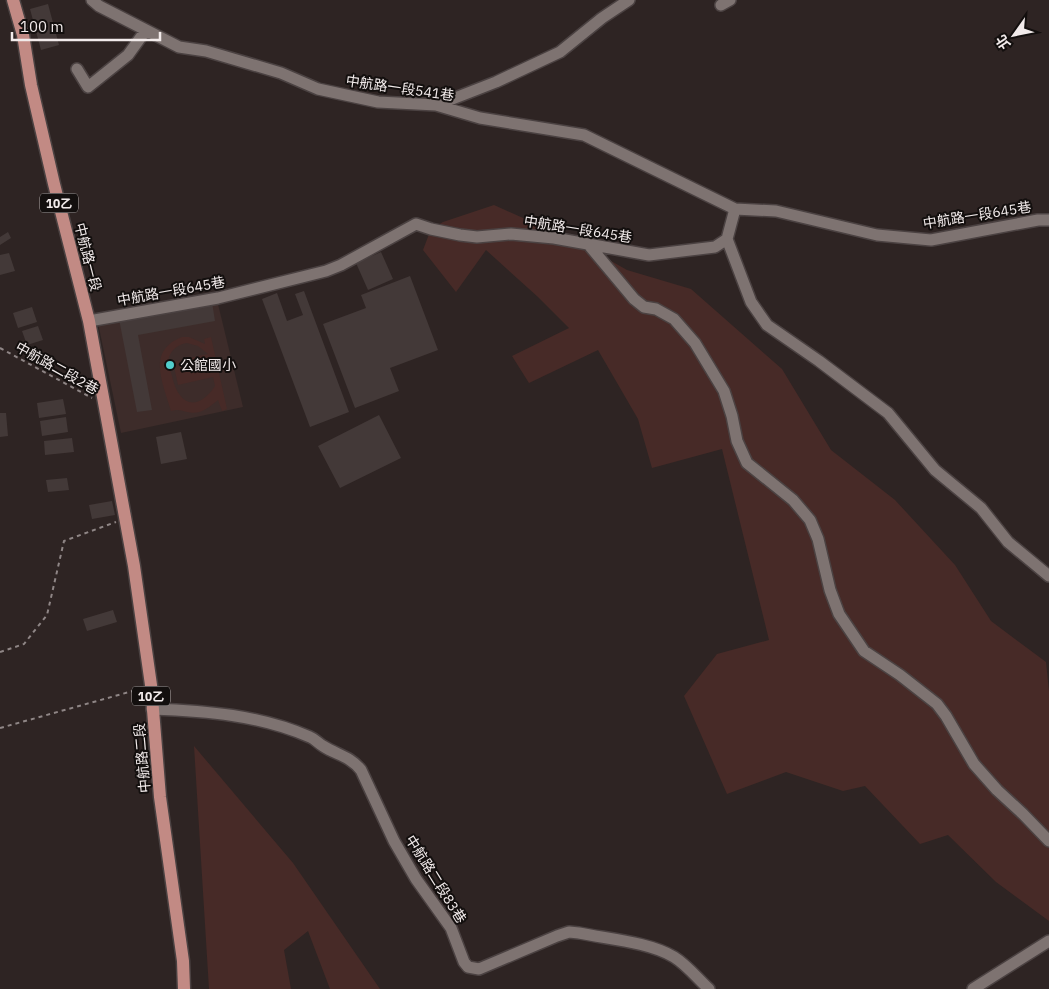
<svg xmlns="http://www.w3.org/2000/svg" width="1049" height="989" font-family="'IBM Plex Sans','Noto Sans TC',sans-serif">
	<rect width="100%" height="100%" fill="#2e2423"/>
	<path fill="#3d2c2a" d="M217,300L243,407L121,433L98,323Z"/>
	<path fill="#472a27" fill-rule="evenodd" d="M494,205L581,244L627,270L691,289L782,369L831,450L895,500L955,565L991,621L1046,662L1049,691V921L996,882L948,835L920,844L865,786L843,791L786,772L727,794L684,696L717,654L769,640L722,449L652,468L638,419L598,350L529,383L512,356L569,328L538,297L486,250L456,292L423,250L431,229L443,222Z
		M182,337H189L205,344L204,339L211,337L227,409L222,411L218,400C208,408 201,415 187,412C180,410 178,409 171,411C163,383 146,351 182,337ZM187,343L198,346L208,354L173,362L178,385L213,377L215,386C197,413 178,405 172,376C170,370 168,363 169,357C172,349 179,344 187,343Z
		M194,746L293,863L380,989H330L308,931L284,950L291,989H209Z"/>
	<path fill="#433938" d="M48,4L59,45L41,50L30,9Z
		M8,232L11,238L0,245V237Z
		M381,252L393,279L368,290L356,263Z
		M9,253L15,271L0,275V255Z
		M410,276L438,350L390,368L399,391L355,408L323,324L366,308L361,295Z
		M304,291L349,412L310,427L262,299L277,293L287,321L303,315L295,294Z
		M212,302L215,321L138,335L152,410L137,412L119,319Z
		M32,307L37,322L18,328L13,313Z
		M38,326L43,340L27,345L22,331Z
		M63,399L66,414L39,418L37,403Z
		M0,413H6L8,436L0,437Z
		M379,415L401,458L340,488L318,446Z
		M66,417L68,432L42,436L40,421Z
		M181,432L187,459L161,464L156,437Z
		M72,438L74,452L45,455L44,441Z
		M67,478L69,490L48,492L46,480Z
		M112,501L115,515L92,519L89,505Z
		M113,610L117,622L87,631L83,619Z"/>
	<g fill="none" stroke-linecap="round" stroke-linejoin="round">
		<g stroke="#4b4242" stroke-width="14">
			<path id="minor" d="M92,0L99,6L179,47L206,51L281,73L318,89L378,102L436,105L480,118L584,135L735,209
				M721,5L730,0
				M77,69L88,87L128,55L146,30
				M437,105L496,82L560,52L602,18L629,0
				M727,239L751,302L767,325L819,361L888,413L935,470L981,508L1008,542L1049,576
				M588,244L634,299L644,307L656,309L674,319L695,343L724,391L732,416L737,441L747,463L793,500L810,520L818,539L830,590L839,614L864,651L900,675L937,704L946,716L974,764L997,790L1023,814L1049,841
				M89,321L218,298L326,271L341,265L416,224L431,229L460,235L477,237L511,234L554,238L649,255L715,247L727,239L735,209L776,211L877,235L931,240L1038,220H1049
				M152,709C206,711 260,715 310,737C315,739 318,743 323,746C337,755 350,756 361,770L394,841L416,879L451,928L464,962L468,967L479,969L557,936L569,932L579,933C608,939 649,942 674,957C687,965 698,979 709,989
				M973,989L1049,941"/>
		</g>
		<g stroke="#4b4242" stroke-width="15">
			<path id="major" d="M13,0L23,35L31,85L54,184L89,321L134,566L151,685L160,797L183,961L184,989"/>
		</g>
		<path stroke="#8f8686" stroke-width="2" stroke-dasharray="4 4" stroke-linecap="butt" d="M0,348L92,398
			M0,652L24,644L47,615L64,541L116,522
			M0,728L140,689"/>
		<use href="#minor" stroke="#7e7371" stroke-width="11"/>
		<use href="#major" stroke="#c28a84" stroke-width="12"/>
	</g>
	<circle fill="#52cdcc" stroke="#130f0e" stroke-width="2" cx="170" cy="365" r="5"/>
	<g text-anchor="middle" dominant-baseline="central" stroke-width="4" stroke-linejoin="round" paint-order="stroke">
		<g fill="#130f0e" stroke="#afa9a9" stroke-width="1">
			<rect x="40" y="193.5" width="38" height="19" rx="4"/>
			<rect x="132" y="686.5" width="38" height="19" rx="4"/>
		</g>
		<g font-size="12" font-weight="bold" fill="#f2ebeb">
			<text x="59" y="203">10乙</text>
			<text x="151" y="696">10乙</text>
		</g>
		<g font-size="14" fill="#f2ebeb" stroke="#130f0e">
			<text transform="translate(400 88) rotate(8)">中航路一段541巷</text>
			<text transform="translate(977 215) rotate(-9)">中航路一段645巷</text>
			<text transform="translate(578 229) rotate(9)">中航路一段645巷</text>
			<text transform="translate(88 257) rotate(76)">中航路一段</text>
			<text transform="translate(171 291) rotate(-10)">中航路一段645巷</text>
			<text transform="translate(57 368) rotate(29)">中航路二段2巷</text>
			<text transform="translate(142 758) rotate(-95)">中航路二段</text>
			<text transform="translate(436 879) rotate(58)">中航路二段83巷</text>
		</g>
		<g font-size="14" fill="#f2ebeb" stroke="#130f0e" text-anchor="start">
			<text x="180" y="365">公館國小</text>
		</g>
	</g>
	<g transform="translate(1014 35) rotate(237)" stroke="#130f0e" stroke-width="4" paint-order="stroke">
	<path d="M0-4L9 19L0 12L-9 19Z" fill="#f2ebeb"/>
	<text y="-8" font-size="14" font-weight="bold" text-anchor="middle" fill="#f2ebeb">北</text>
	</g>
	<path d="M12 32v8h148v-8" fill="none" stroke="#f2ebeb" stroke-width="2.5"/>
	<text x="20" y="32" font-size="15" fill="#f2ebeb" stroke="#130f0e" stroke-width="4" paint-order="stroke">100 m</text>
</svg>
